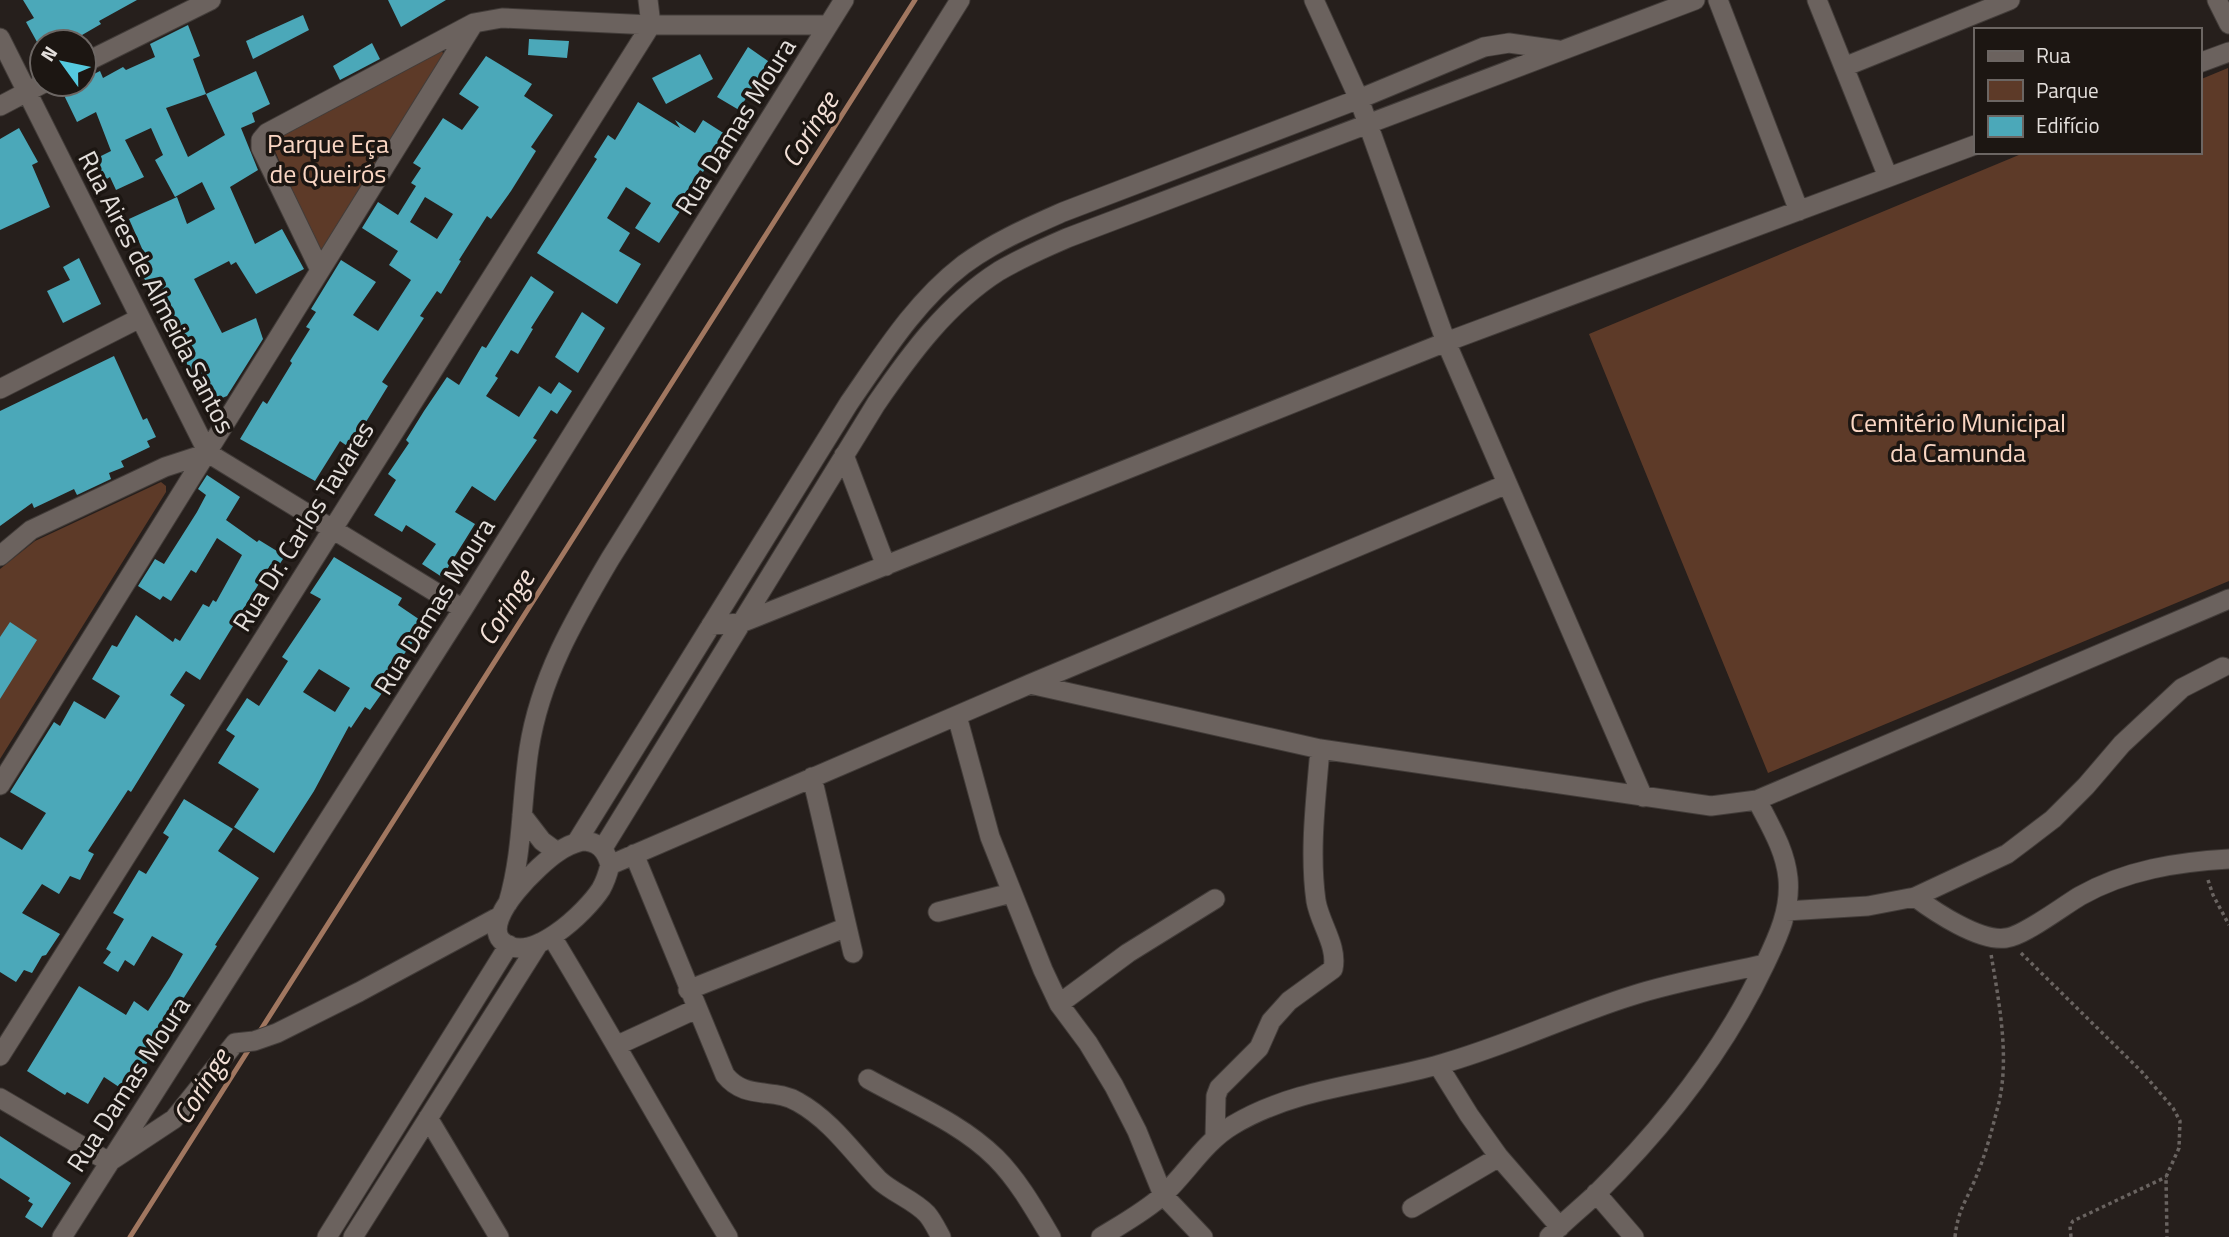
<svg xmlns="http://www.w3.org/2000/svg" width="2229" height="1237" font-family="'Titillium Web',sans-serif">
	<rect width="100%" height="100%" fill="#261f1c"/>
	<path fill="#5d3a28" d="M433,49L442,51L445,58L323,250L313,242L273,146L275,135Z
		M2228,68L2229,581L1768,773L1589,334L2026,152H2199V80Z
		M161,482L166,486V492L0,759V569L35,541Z"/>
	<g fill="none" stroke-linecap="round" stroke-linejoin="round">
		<path stroke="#a17760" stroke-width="5" d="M260,1031L915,0
			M130,1237L251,1046"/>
	</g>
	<path fill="#4ba8b9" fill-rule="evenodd" d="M23,0H137L99,21L101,24L70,42H59L54,32L37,42L26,22L34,18Z
		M388,0H446L401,27Z
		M303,15L309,30L253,59L246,41Z
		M188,25L200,56L193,59L206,94L166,108L188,157L225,135L206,94L256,71L270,104L252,113L255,122L241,128L258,170L230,187L255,244L282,229L304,269L256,294L236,262L231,265L229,261L194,279L222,333L256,318L263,339L227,396L207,404L134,258L144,253L129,219L177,197L187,224L215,209L202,182L175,197L155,160L163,155L151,128L125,140L144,177L116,190L110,177L105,180L95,159L111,151L96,112L77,122L62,91L75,84H84V79L100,71L103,78L123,67L126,70L155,57L150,44Z
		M529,39L569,41L567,58L528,55Z
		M372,43L380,59L340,80L333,66Z
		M748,47L768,61L739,110L717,97Z
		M700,54L713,79L666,104L652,78Z
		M486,56L532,84L524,96L553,115L531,147L536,151L511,191L491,219L487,216L459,260L461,261L441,294L437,291L420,316L424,318L382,382L388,386L350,448L340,441L315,481L240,439L263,401L267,404L292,363L290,361L310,329L306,327L316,312L311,309L341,260L376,282L353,315L378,331L411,280L389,265L398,251L362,228L378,202L398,215L416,186L411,183L421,168L413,163L443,118L462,130L479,107L459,94ZM425,197L453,214L437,239L410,222Z
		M638,102L680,128L675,120L695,133L703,120L725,134L703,172L700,170L684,196L688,199L659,243L635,228L651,203L626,187L607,218L630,233L619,251L641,264L617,304L537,253L597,159L594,157L608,135L615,140Z
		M19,128L38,162L32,165L50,207L0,230V139Z
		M79,258L101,304L63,323L47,291L70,280L63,267Z
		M531,276L554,292L531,328L533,329L518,354L511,350L495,376L498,378L486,396L519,417L539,386L551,394L559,382L572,391L557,414L551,410L533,438L537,440L495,501L472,486L455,512L475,524L442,577L422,564L436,544L406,525L402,532L374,515L396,480L388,474L409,443L406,440L424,411L447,377L459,385L482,346L486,348Z
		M582,312L605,328L578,373L555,357Z
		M114,356L143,420L147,418L156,437L147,441L150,447L121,461L124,467L109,473L111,479L77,495L74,489L34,508L32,503L0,526V411Z
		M207,475L240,497L226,520L257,542L259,540L285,556L277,568L271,564L200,680L186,671L170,695L185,705L131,792L128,790L88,851L94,854L80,880L70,876L59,894L42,884L22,913L60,934L46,955L42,956L32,973L24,970L16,982L0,972V837L22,850L46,813L10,792L54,722L60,726L74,701L105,719L120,696L92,679L112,645L117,647L136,615L173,642L175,638L180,641L203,604L209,607L213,600L216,602L242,555L217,538L196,573L191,570L171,601L163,596L160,600L138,586L155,559L164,564L197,512L206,495L198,489Z
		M334,557L402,598L398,605L426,624L397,664L401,666L370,710L365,707L351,728L349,726L314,791L274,853L234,827L259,789L218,763L235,736L226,730L247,698L259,706L288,661L282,657L321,599L310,593ZM319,669L350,688L335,712L303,692Z
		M10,622L37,640L0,699V637Z
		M184,799L233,829L218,851L259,878L215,945L217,946L176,1010L179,1012L128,1093L104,1077L88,1104L67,1092L65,1095L27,1071L79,986L126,1015L134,1001L148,1011L170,977L183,954L152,936L134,966L125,960L118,972L103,963L111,952L106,949L124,919L113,913L139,870L146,874L169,837L163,833Z
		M0,1136L71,1183L42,1228L25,1217L33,1204L28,1201L30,1198L0,1178Z"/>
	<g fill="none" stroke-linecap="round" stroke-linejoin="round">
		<g stroke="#423c39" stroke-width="21">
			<path id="minor" d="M1314,0L1359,99L1446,342L1643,797
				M1718,0L1799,211
				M1817,0L1888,177
				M2217,0L2229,24
				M0,38L208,453L463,609
				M84,63L211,0
				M2199,63L2229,52
				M1844,67L2010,0
				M0,106L42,84
				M320,270L261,148V140L267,133L474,23L502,18L651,25H828
				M0,389L140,318
				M844,455L886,566
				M0,556L31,530L165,467L208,453
				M711,625L741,623L1446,342L1975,145
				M1030,684L1320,749L1711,806L1757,800L2229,599
				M957,716L990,837L1043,970L1059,1004L1088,1043L1114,1086L1137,1131L1163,1195L1203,1237
				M812,777L853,953
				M0,785L474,23
				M522,815L542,841L557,852
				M582,841C598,841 606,850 610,865C608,873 605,882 601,889C587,911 528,969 501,940C482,918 541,863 558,852C565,847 574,843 582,841Z
				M576,843L849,403C883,354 915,302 963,265C994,242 1029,227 1063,212L1359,99L1484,47L1509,43L1558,50
				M603,848L876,404C911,353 947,304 999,271C1021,258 1044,248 1067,238L1695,0
				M634,854L725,1075C746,1101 773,1087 798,1102C832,1121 853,1153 879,1180C893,1193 914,1200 927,1214C933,1221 937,1230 941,1237
				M610,865L1030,684L1507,484
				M1915,897C1935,912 1980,942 2006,938C2024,936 2063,906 2080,896C2126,870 2177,862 2229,859
				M508,903C523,853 521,801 529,749C540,678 574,620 610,559L960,0
				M1786,911L1868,906L1915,897L2007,854L2053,819L2086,786L2122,744L2182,688L2223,667
				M938,912L1011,893
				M552,937C612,1036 668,1138 728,1237
				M688,990L847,927
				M1059,1004L1128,953L1215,899
				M618,1045L696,1009
				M0,1056L651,25L648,0
				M1438,1065L1469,1115L1499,1157L1560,1227
				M868,1079C911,1103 961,1123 996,1158C1018,1180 1035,1210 1051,1237
				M0,1098L109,1162L174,1119L235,1043L254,1041L277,1033L359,992L500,916
				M428,1118L499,1237
				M1215,1138L1216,1096L1219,1088L1259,1048L1271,1021L1289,1001L1333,969C1338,946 1320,924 1316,901C1309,852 1316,798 1320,749
				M1596,1193L1634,1237
				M1412,1208L1499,1157
				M62,1237L463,609L844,0
				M327,1237L509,945
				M353,1237L539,943
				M1101,1237C1122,1224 1144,1212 1162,1196C1187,1173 1204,1142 1233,1125C1296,1087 1373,1084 1441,1064C1506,1046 1567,1016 1631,996C1674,982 1721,974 1765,964
				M1549,1237C1564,1222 1581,1208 1596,1194C1664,1127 1724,1051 1765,964C1778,937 1791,909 1788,878C1785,849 1770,826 1757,800"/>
		</g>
		<path stroke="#6a6461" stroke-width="3.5" stroke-dasharray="3.5 3.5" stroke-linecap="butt" d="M2208,880L2213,895L2229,925
			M2021,953L2142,1072L2173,1108L2180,1121L2179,1148L2166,1177L2167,1237
			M1955,1237C1958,1211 1964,1205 1974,1182C1984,1159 1991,1134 1997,1110C2011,1061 1999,1003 1991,954
			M2071,1237L2070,1226L2073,1221L2166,1177"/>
		<use href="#minor" stroke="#6b625e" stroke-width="19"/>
	</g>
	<g text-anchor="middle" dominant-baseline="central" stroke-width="7" stroke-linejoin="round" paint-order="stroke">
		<g font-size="26" fill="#e4dfdc" stroke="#1c1612">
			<text transform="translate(735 126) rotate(-58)">Rua Damas Moura</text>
			<text transform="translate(157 292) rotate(63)">Rua Aires de Almeida Santos</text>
			<text transform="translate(303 526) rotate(-58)">Rua Dr. Carlos Tavares</text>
			<text transform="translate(434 606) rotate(-58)">Rua Damas Moura</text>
			<text transform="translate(128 1084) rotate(-57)">Rua Damas Moura</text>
		</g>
		<g font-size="26" fill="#fad6c3" stroke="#1c1612">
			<text x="328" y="143">Parque Eça<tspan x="328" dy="30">de Queirós</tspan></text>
			<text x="1958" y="422">Cemitério Municipal<tspan x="1958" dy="30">da Camunda</tspan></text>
		</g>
		<g font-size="28" font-style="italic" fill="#f3e0d7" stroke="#1c1612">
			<text transform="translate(809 129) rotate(-58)">Coringe</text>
			<text transform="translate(505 607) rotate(-58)">Coringe</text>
			<text transform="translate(201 1086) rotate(-58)">Coringe</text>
		</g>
	</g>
	<rect x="1974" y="28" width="228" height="126" fill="#1c1612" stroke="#6c6663" stroke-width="2"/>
	<rect x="1988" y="51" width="35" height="10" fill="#6b625e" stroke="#6c6663" stroke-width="2"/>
	<text x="2036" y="63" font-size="21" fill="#e4dfdc">Rua</text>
	<rect x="1988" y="80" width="35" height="21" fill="#5d3a28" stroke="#6c6663" stroke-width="2"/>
	<text x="2036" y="98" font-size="21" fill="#e4dfdc">Parque</text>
	<rect x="1988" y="116" width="35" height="21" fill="#4ba8b9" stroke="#6c6663" stroke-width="2"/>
	<text x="2036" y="133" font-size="21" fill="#e4dfdc">Edifício</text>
	<g transform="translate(63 63) rotate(303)"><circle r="33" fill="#1c1612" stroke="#6c6663" stroke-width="2"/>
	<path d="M0-5L12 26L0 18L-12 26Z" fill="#55cadf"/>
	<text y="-10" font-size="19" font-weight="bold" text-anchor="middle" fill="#e4dfdc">N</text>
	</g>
</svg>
